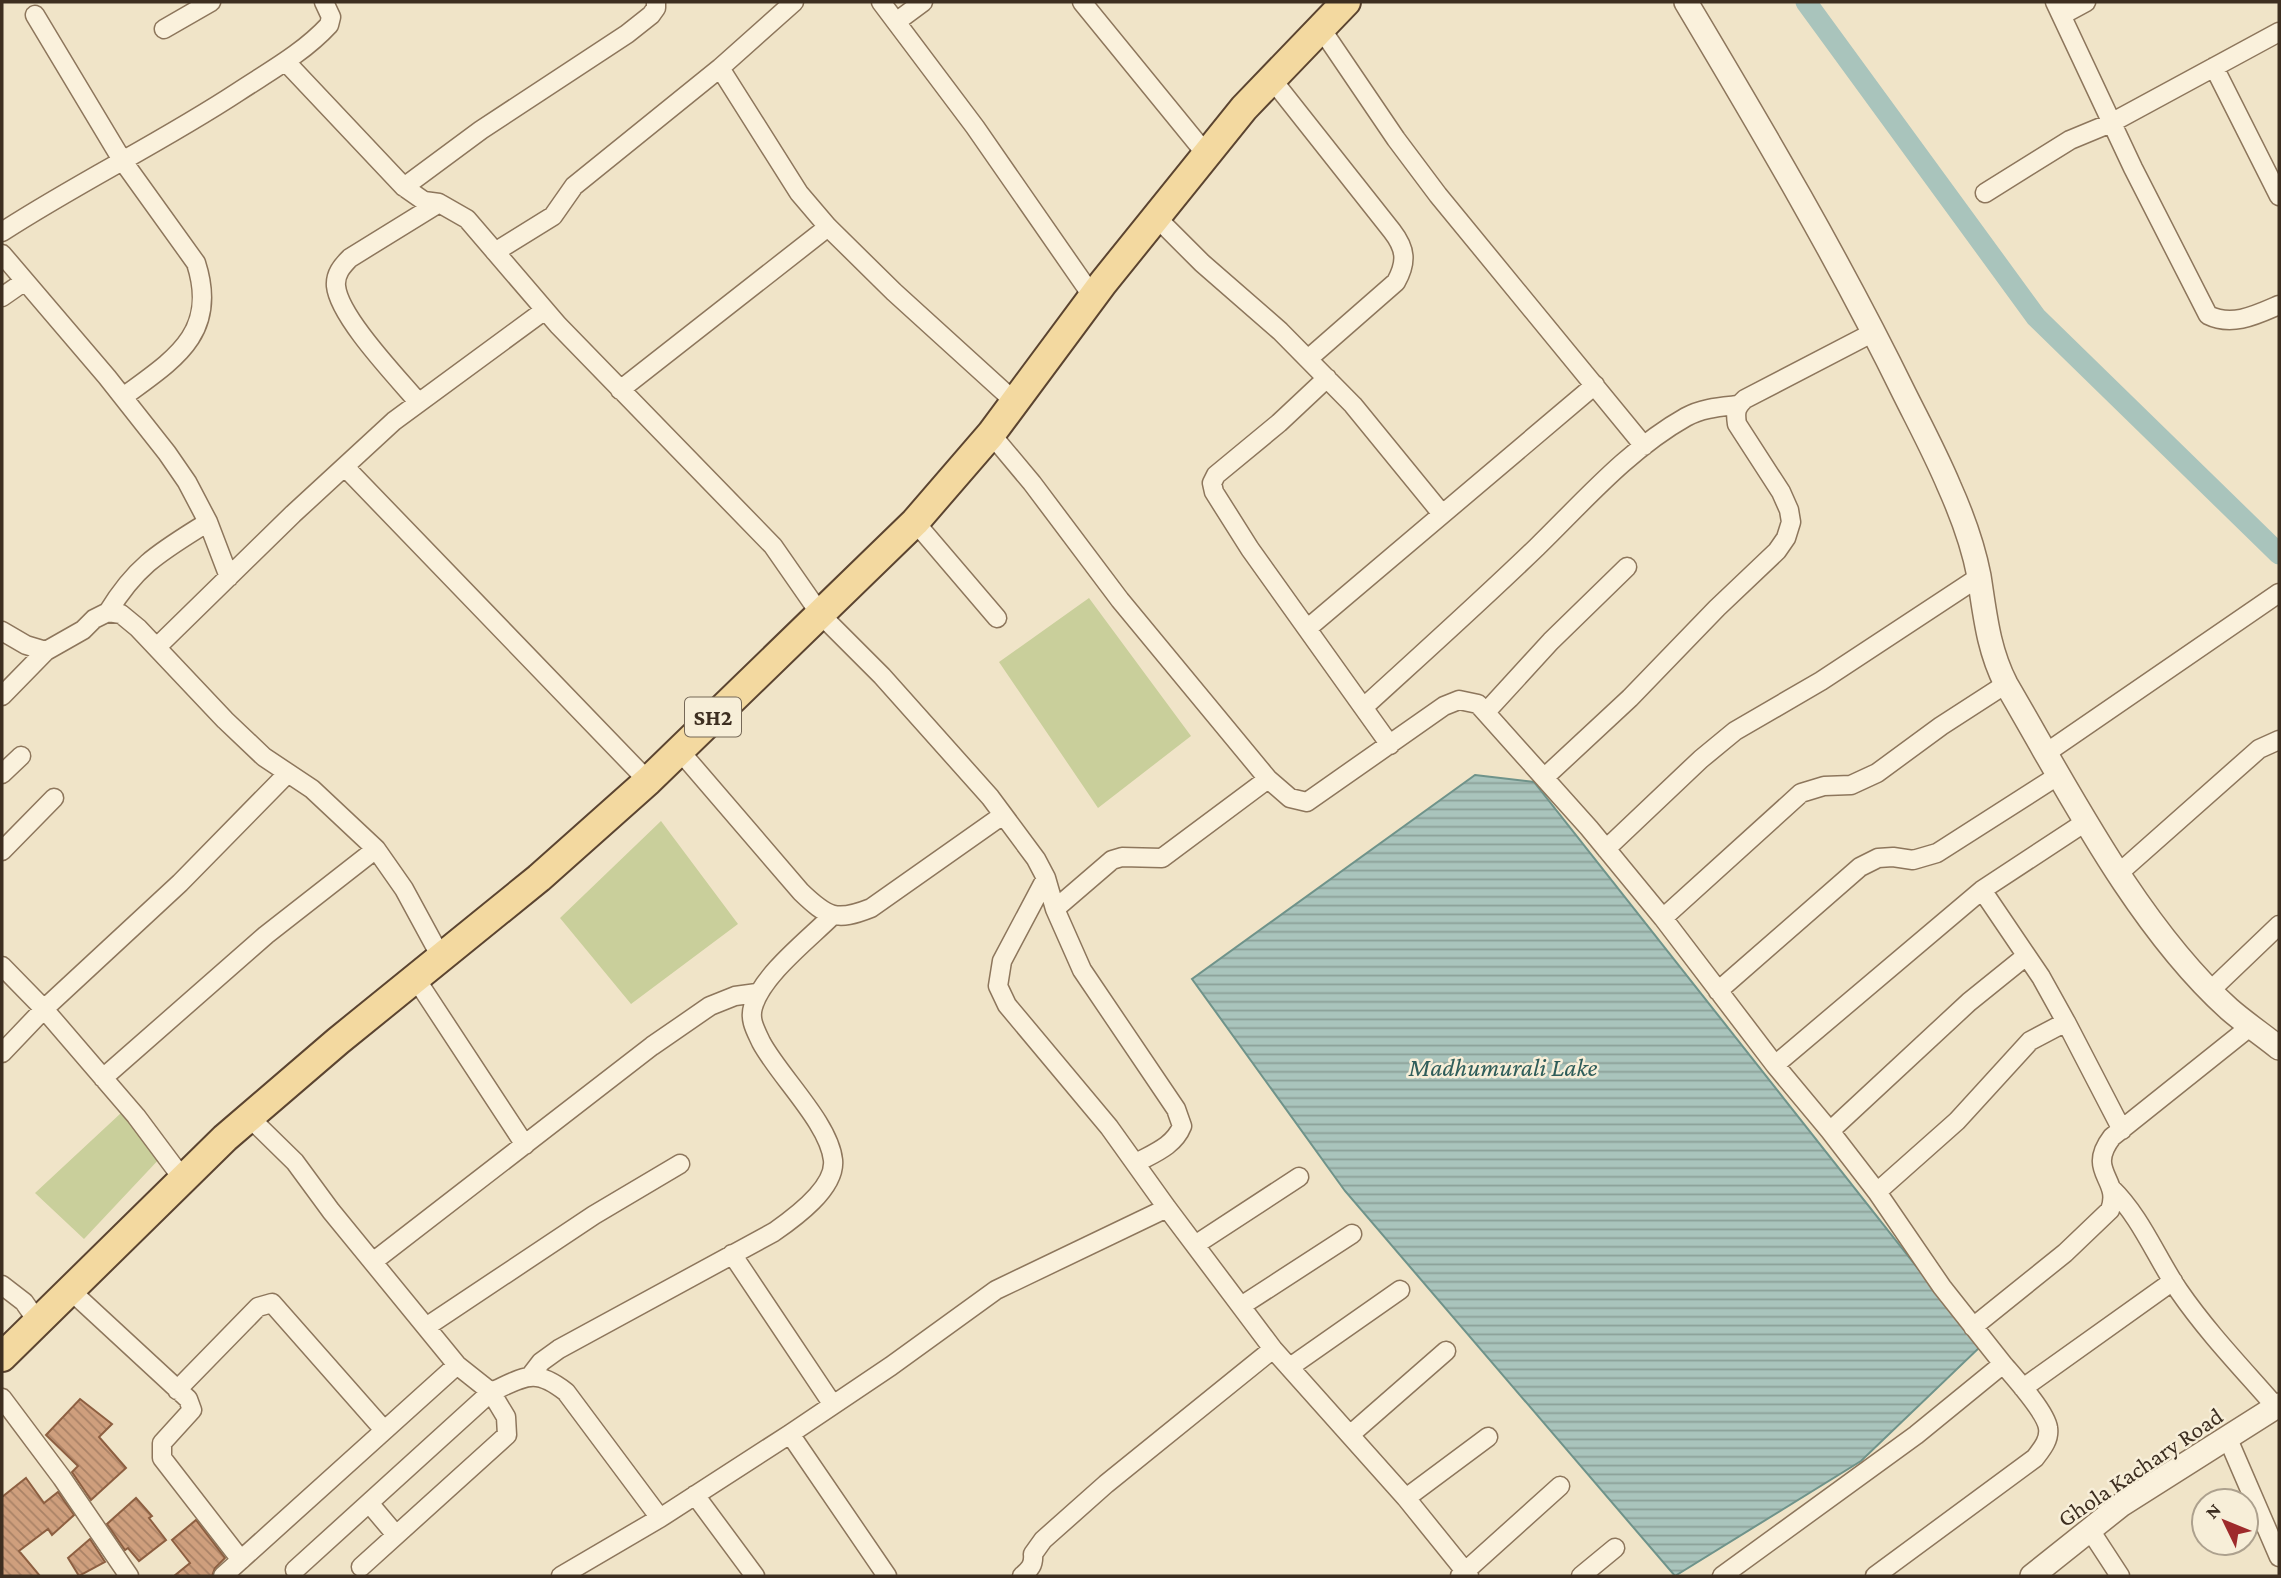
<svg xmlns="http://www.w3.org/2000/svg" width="2281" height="1578" font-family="'Crimson Pro',serif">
	<defs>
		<pattern id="water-rules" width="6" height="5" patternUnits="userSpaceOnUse" patternTransform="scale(1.75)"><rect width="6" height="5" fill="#a9c4bc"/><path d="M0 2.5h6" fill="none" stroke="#8ba098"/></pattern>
		<pattern id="building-back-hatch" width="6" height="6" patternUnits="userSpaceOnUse" patternTransform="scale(1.75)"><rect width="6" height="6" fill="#cf9f7d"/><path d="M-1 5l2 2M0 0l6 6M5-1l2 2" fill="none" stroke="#a98266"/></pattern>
	</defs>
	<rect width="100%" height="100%" fill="#f0e4c8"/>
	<path fill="#c9cf9b" d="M1089,598L1191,736L1098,808L999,662Z
		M661,821L738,924L631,1004L560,918Z
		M121,1113L162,1156L84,1239L35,1193Z"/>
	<path fill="url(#water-rules)" stroke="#6f938a" stroke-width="2" d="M1475,775L1534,782L1980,1347L1861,1461L1675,1576L1345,1191L1192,979Z"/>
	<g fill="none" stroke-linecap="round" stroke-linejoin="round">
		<path stroke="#a9c4bc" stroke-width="21" d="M1806,2L2036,317L2279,554"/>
	</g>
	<path fill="url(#building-back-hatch)" stroke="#8d5f41" stroke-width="2" d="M80,1399L112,1424L99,1437L126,1468L91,1500L72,1472L78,1466L46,1435Z
		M26,1478L44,1503L58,1492L74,1515L52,1535L48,1529L19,1551L40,1576H2V1497Z
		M136,1498L152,1516L149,1518L166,1540L139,1561L128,1548L125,1550L107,1524Z
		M196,1520L225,1558L215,1568L212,1576H174L190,1563L172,1540Z
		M90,1539L105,1562L79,1576L68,1558Z"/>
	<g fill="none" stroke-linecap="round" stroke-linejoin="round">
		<g stroke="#8d765c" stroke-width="21">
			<path id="minor" d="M881,2L975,127L1093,297
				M1082,2L1206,154
				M2055,2L2133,168L2208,315C2232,327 2256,315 2279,305
				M35,15L122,160L196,263C219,334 173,360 123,397
				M2062,15L2086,2
				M896,22L923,2
				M1320,27L1396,139L1438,195L1644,446
				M164,29L211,2
				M286,62L404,187L424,201L439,203L467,219L558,325L773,546L821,615L882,676L990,797L1036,859L1046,878L1002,961L998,986L1007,1005L1109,1127L1167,1208L1273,1349L1406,1498L1469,1576
				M2214,67L2279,196
				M720,68L799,193L828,227L894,292L1014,401
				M1271,78L1392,231C1406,249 1407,262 1396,282L1308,359
				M404,187L481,130L627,34L651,15L656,8V2
				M1985,193L2070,140L2111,123L2279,32
				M1156,217L1202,263L1280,331L1353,405L1442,514
				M2,232C79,182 162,142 238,92C270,71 303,53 329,25L331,17L324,2
				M495,252L553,216L574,186L720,68L794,2
				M2,254L107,377L167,453L187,482L208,522L229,577
				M2,297L25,281
				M1327,378L1279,423L1216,475L1212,483L1214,492L1250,549L1390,745
				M620,390L828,227
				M418,402C397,377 339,317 336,286C335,274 342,266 350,258L439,203
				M991,434L1032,483L1120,600L1268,779L1290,798L1307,802L1444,706L1459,700L1478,704L1589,828L1663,918L1775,1065L1830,1131L1877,1192L1942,1287L2003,1364L1916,1435L1722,1576
				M345,467L648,781
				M915,522L997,618
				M108,612C137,564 162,551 208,522
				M1308,628L1595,385
				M2,631L26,645L46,651L83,630L94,619L108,612L121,614L138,628L225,720L264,757L312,789L376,849L404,889L442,959
				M157,647L293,514L394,421L545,310
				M2,696L46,651
				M1364,707C1422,654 1480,602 1537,547C1584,501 1629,449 1686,417C1702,408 1720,407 1738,405
				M1486,712L1551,641L1627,567
				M679,750L801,892C827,917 836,922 871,908L1003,815
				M2046,753L2279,593
				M2,774L21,756
				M1545,777L1630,698L1717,608L1777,551L1786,538L1791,522L1789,510L1781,492L1737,424C1735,412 1736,407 1745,399L1874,332
				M1606,849L1701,759L1735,731L1821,681L1979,577
				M2,851L54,798
				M2119,873L2259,749L2279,740
				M1046,878L1055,909L1082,970L1176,1109L1182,1126C1174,1146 1154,1153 1136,1163
				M1982,890L2041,977L2066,1022L2122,1130
				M1055,909L1112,860L1122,857L1162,858L1268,779
				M1663,918L1801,793L1824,786L1851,785L1877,773L1941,726L2006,684
				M2,966L44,1009L180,883L288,773
				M416,979L525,1145
				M2211,990L2279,925
				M1718,991L1860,867L1878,858L1893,857L1913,860L1937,853L2059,775
				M2,1053L44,1009L136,1116L183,1179
				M1775,1065L1982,890L2087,821
				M103,1078L266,935L376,849
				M249,1117L295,1162L331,1211L457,1365L491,1392C525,1377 534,1367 566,1392L660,1518
				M1830,1131L1969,1002L2026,956
				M2111,1188C2141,1217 2156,1257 2179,1291C2208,1333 2243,1369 2276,1407
				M1877,1192L1957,1121L2030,1041L2066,1022
				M1195,1245L1299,1177
				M732,1254L833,1405
				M374,1261L652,1046L710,1006L735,996L757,993
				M2,1285L24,1302L38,1322
				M70,1290L188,1399L192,1410L162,1443V1458L241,1560
				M1241,1306L1352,1234
				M426,1327L594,1215L680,1164
				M1973,1327L2065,1253L2110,1210C2122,1179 2085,1172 2112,1137L2251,1026
				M1290,1367L1400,1290
				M531,1375L541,1362L559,1349L774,1232C794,1218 836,1188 833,1160C829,1123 779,1076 761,1042C756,1031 749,1020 753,1007C762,975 809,939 833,915
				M2023,1388L2173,1281
				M177,1390L258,1307L272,1303L384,1430
				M2,1398L62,1478L129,1576
				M790,1434L887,1576
				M1351,1434L1446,1351
				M2228,1439L2279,1557
				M695,1495L755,1576
				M1406,1498L1488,1437
				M369,1503L396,1535
				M2090,1530L2120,1576
				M295,1570L491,1392L506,1417L507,1435L361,1567
				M223,1576L457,1365
				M561,1576L660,1518L790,1434L891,1366L996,1290L1167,1208
				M1022,1576C1030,1569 1034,1565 1033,1554L1043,1540L1106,1484L1273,1349
				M1460,1576L1560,1486
				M1581,1576L1615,1548
				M1875,1576L2035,1458C2041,1450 2050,1440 2048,1428C2046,1412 2014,1377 2003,1364"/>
		</g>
		<g stroke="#8d765c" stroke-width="26">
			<path id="tertiary" d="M1686,2C1763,131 1839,260 1905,395C1920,425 1936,455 1949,486C1962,515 1973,545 1979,576C1985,614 1988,649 2006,684C2068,790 2137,926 2229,1009C2245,1023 2263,1035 2279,1048
				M2032,1576L2121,1505L2279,1405"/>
		</g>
		<g stroke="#5b4430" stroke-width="32">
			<path id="primary" d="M2,1357L225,1138L338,1041L539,878L648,781L915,522L991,434L1103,283L1244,108L1346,2"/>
		</g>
		<use href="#minor" stroke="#faf1dc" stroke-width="18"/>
		<use href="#tertiary" stroke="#faf1dc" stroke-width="23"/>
		<use href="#primary" stroke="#f3d9a0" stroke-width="28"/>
	</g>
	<g text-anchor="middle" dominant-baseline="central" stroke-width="5" stroke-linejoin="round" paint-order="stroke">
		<rect fill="#f7eed8" stroke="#756857" stroke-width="2" x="685" y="697.5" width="56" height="39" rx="5"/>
		<g font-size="23" font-weight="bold" fill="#3d2e20">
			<text x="713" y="717">SH2</text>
		</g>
		<g font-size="24" fill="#3d2e20" stroke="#f7eed8">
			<text transform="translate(2140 1467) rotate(-34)">Ghola Kachary Road</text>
		</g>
		<g font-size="26" font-style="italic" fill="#2f5d5a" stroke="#f7eed8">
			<text x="1503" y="1067">Madhumurali Lake</text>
		</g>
	</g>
	<rect width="2281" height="1578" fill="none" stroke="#3d2e20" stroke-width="7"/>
	<g transform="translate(2225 1522) rotate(313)"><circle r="33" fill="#f7eed8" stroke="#ada18e" stroke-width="2"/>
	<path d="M0-5L12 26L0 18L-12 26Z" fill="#9e2a2b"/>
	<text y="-10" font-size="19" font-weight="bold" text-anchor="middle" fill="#3d2e20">N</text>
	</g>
</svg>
